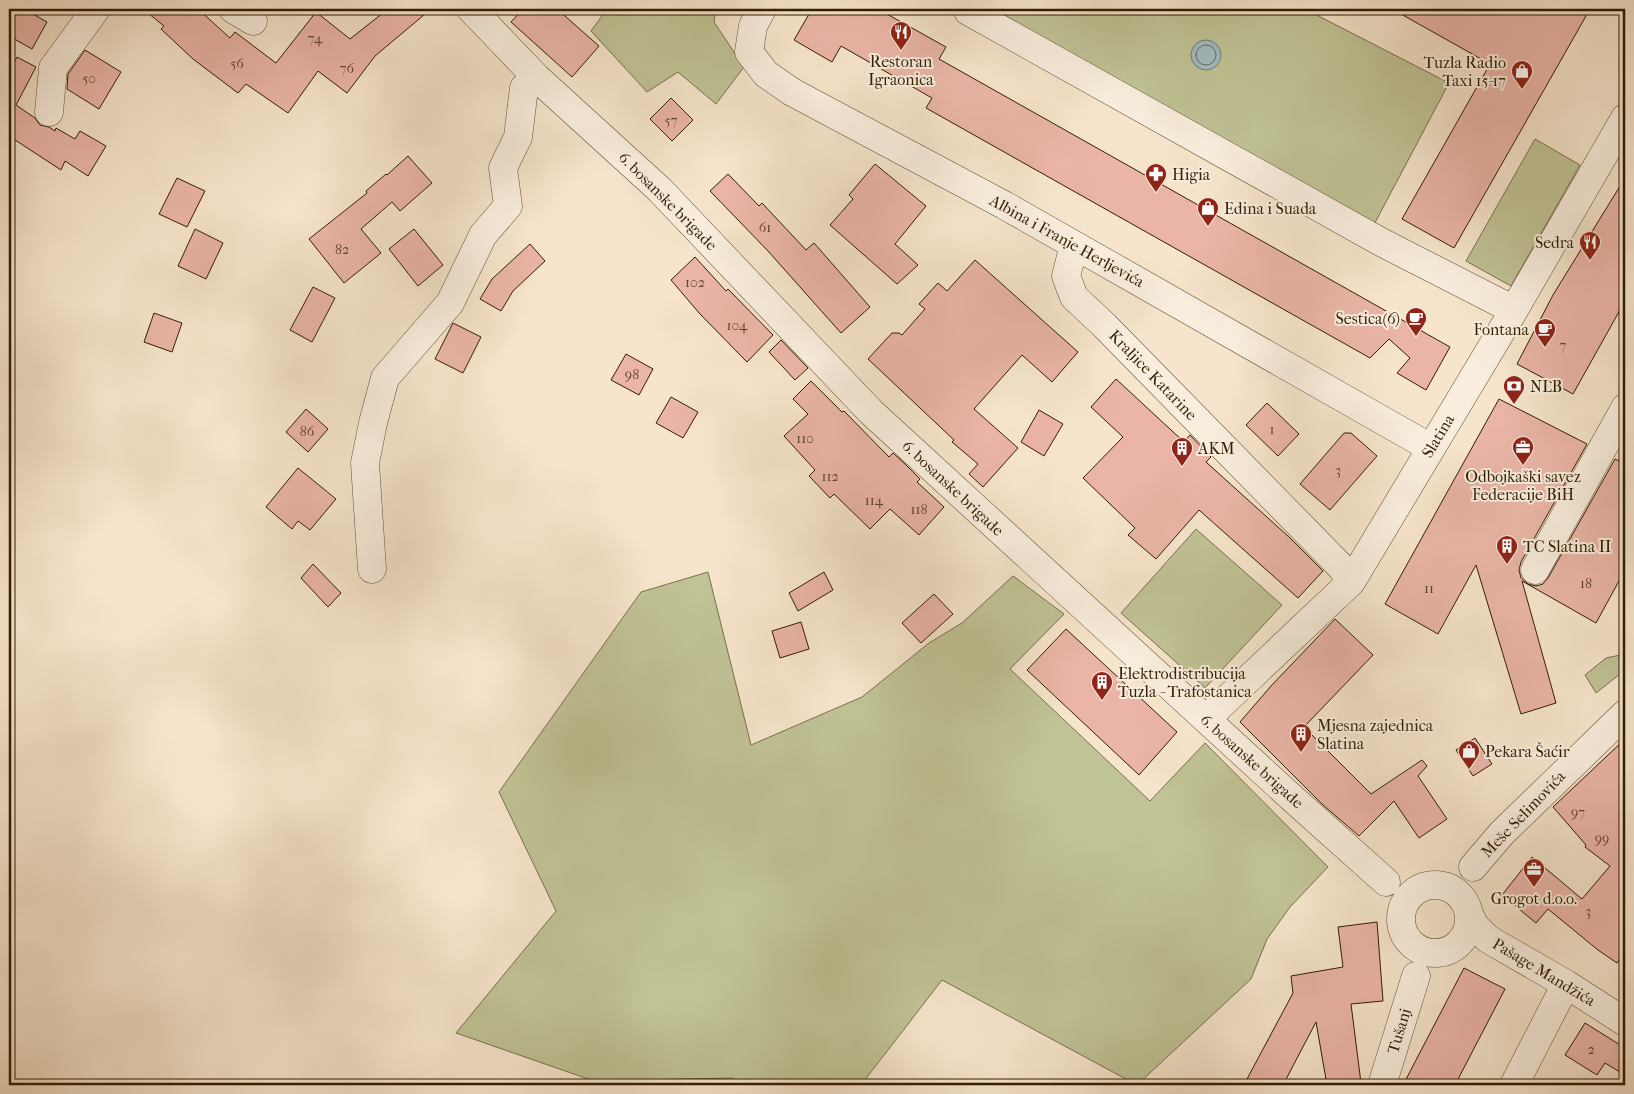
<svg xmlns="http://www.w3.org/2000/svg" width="1634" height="1094" font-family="'IM FELL French Canon',serif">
	<rect width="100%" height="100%" fill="#f6e5cc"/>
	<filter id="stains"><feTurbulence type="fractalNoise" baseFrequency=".004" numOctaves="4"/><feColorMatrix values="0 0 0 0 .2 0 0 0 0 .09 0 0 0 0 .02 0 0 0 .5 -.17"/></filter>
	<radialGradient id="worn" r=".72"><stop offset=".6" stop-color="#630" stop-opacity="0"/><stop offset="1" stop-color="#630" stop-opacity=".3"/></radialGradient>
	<path fill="#c0c396" stroke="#79704b" d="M607,9H716L714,22L744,67L716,104L678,72L647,92L591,31Z
		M964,9H1305L1449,83L1369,234Z
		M1535,139L1580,165L1511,286L1466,261Z
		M1196,529L1282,605L1205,688L1121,613Z
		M708,572L751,745L862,697L929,643L962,623L1013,576L1064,614L1010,669L1150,801L1205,743L1328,867L1290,907L1267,939L1251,979L1137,1085L942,980L861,1085H744L732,1078L594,1081L456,1033L556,911L499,792L641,592Z
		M1625,654V670L1596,693L1585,675L1606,658Z"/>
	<path fill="#a1bcc1" stroke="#757c74" d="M1191 55a15 15 0 1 1 30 0a15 15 0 1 1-30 0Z"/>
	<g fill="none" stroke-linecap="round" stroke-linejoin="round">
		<path stroke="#6a6c60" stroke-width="1" d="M1196 55a10 10 0 1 1 20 0a10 10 0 1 1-20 0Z"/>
	</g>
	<path fill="#eab5a7" stroke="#321d00" d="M9,9H24L47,22L32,49L9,36Z
		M143,9H198L230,38L235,32L276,63L316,12L350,39L388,9H431L375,56L347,93L318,71L288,113L246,84L238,93L193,59L161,29L164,26Z
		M523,9H557L599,46L572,77L511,22Z
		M812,9H878L946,47L939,59L1450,347L1426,390L1397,373L1410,358L1389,339L1370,358L926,108L932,98L841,46L832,62L794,40Z
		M1392,9H1590L1454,248L1402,219L1490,64Z
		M85,50L121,72L99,109L67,89L68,74Z
		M17,57L36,67L16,105L35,118L40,125L49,127L55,131L56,128L75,139L80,131L106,146L88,176L65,161L61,170L9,136V73Z
		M671,98L693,120L672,141L650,119Z
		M408,156L432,183L400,211L392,202L361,229L381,253L344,283L309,239L367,193L366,191L386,174L387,175Z
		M875,164L926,206L895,244L918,265L897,284L830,225L853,199L849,195Z
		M728,174L759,206L762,203L806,250L814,243L870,307L841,333L768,251L710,191Z
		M177,178L205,191L187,227L159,214Z
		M1625,178V301L1573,394L1517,364L1553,295Z
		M195,229L223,243L206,279L178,266Z
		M414,229L443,265L418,286L389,249Z
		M530,244L545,261L513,291L501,311L480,299L492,279Z
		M695,257L726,291L728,289L773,335L747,362L700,314L671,280Z
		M975,260L1078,352L1052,382L1022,355L974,409L1018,448L983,487L969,474L978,464L952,442L954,440L868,359L892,333H899L902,335L925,309L919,304L938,283L947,291Z
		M313,287L335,298L312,342L290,330Z
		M154,313L182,323L172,352L144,342Z
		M453,323L481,337L463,373L435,359Z
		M781,340L808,368L795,380L769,352Z
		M626,354L653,369L639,395L611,380Z
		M1116,379L1184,442L1190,435L1211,457L1206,462L1289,537L1323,571L1298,598L1199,510L1156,559L1128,535L1135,528L1083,478L1123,437L1091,407Z
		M811,381L842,412L844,411L889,457L893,453L905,464L920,479L917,482L944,507L919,535L890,509L870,529L834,494L830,498L809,476L815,470L784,436L808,414L793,399Z
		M671,397L698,412L683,438L656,423Z
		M1499,399L1587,444L1521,562L1519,570L1521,578L1528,584L1536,586L1543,584L1548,578L1615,459L1625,464V570L1596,623L1522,581L1556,703L1521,714L1476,565L1438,634L1385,604Z
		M1267,403L1299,434L1278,456L1246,425Z
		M306,409L328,429L308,452L286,432Z
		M1039,410L1063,424L1044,456L1021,442Z
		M1344,433H1351L1377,456L1330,510L1300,484Z
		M298,468L336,499L310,530L298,521L292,529L266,507Z
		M313,564L341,593L328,607L301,578Z
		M824,572L833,590L798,611L789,593Z
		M934,594L953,614L921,643L902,623Z
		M1335,619L1373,655L1304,727L1371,794L1422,760L1427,766L1418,776L1447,819L1419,838L1394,801L1359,836L1322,804L1240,722L1271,686Z
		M801,622L809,649L780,658L772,631Z
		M1066,629L1177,732L1139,775L1027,670Z
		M1475,738L1492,764L1473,776L1456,750Z
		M1625,739V951L1617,963L1598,950L1548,909L1536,923L1502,895L1532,857L1582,899L1610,866L1585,847L1586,845L1553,807Z
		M1377,922L1383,1001L1351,1004L1361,1083L1327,1085L1316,1022L1283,1085H1258L1247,1079L1293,993L1291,976L1343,967L1338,927Z
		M1464,968L1505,989L1455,1085H1403Z
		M1585,1023L1625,1048V1075L1605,1063L1597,1075L1565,1055Z"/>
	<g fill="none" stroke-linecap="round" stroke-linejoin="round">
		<g stroke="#634f33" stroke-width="29">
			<path id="minor" d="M233,9L253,21
				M471,9L536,77L659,189L871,412L1292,798L1386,882
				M762,9L753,26L749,52L766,74L792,92L1004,205L1431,448
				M968,11L1381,242L1514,310
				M49,112L53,68L96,9
				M1074,245L1066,276L1074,297L1105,326L1342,568L1351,582
				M372,569L365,463L373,423L385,378L450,303L483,235L508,206L503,168L518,137L524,88L536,77
				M1535,570L1625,408
				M1206,719L1351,582L1514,310L1625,118
				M1473,867L1502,833L1625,714
				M1401 919a34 34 0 1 1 68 0a34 34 0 1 1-68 0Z
				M1469,914L1475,926L1488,939L1566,984L1625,1022
				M1382,1085L1416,976
				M1514,1085L1566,984"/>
		</g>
		<use href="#minor" stroke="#f9eede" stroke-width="28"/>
	</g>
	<defs>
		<g id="restaurant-pin" transform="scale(1.125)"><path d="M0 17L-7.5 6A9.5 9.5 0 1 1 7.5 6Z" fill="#8f2418" stroke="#f9eede"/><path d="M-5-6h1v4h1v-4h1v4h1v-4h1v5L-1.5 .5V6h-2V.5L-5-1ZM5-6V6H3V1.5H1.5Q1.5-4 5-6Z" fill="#fff"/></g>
		<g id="shop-pin" transform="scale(1.125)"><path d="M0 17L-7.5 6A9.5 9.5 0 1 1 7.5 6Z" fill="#8f2418" stroke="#f9eede"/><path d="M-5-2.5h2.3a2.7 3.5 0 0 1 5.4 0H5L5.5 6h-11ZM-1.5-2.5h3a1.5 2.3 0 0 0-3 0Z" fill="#fff"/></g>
		<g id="pharmacy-pin" transform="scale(1.125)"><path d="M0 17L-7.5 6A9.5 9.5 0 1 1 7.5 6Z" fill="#8f2418" stroke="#f9eede"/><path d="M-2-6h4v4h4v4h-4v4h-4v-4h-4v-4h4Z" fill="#fff"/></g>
		<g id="cafe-pin" transform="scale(1.125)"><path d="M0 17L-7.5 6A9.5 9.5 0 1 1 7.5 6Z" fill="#8f2418" stroke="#f9eede"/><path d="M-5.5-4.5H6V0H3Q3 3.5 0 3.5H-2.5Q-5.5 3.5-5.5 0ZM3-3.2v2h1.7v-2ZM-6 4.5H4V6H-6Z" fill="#fff"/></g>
		<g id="bank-pin" transform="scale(1.125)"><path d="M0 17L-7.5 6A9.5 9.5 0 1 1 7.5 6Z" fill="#8f2418" stroke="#f9eede"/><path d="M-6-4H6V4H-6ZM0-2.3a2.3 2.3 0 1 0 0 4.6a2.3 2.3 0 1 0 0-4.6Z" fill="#fff"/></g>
		<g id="office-pin" transform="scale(1.125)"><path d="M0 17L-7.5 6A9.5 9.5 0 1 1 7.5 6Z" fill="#8f2418" stroke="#f9eede"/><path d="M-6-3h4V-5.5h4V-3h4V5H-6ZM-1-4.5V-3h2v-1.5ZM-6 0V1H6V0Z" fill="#fff"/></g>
		<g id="building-pin" transform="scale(1.125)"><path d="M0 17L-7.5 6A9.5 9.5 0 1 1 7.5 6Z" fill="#8f2418" stroke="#f9eede"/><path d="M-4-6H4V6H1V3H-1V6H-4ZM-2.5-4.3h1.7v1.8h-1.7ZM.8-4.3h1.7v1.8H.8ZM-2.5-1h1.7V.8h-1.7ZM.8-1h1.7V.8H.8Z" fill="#fff"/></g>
	</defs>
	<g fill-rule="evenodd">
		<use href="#restaurant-pin" x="901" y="32"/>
		<use href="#shop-pin" x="1522" y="71"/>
		<use href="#pharmacy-pin" x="1156" y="174"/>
		<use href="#shop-pin" x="1208" y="208"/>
		<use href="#restaurant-pin" x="1590" y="242"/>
		<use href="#cafe-pin" x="1416" y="318"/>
		<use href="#cafe-pin" x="1545" y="329"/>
		<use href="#bank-pin" x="1514" y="386"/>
		<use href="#office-pin" x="1523" y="447"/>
		<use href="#building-pin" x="1182" y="448"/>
		<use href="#building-pin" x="1507" y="546"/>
		<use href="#building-pin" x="1102" y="682"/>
		<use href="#building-pin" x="1301" y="734"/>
		<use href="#shop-pin" x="1469" y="751"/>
		<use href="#office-pin" x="1534" y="869"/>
	</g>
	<g text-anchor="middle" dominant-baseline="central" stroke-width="4" stroke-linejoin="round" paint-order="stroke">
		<g font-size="14" fill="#60432a">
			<text x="315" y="38">74</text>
			<text x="237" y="63">56</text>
			<text x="347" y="68">76</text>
			<text x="89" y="78">50</text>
			<text x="671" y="120">57</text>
			<text x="765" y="227">61</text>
			<text x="342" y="249">82</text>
			<text x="695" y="282">102</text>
			<text x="737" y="325">104</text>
			<text x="1563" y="345">7</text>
			<text x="632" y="374">98</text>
			<text x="1272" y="429">1</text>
			<text x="307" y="431">86</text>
			<text x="805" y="438">110</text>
			<text x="1338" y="470">3</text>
			<text x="830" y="476">112</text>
			<text x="874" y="500">114</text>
			<text x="919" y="509">118</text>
			<text x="1586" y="583">18</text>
			<text x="1429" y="588">11</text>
			<text x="1578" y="812">97</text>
			<text x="1602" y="838">99</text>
			<text x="1588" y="911">3</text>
			<text x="1591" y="1049">2</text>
		</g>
		<g font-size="16" fill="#321d00" stroke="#f9eede" text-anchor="start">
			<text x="901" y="61" text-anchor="middle">Restoran<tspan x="901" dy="18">Igraonica</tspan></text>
			<text x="1506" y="62" text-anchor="end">Tuzla Radio<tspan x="1506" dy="18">Taxi 15-17</tspan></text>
			<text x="1172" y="174">Higia</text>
			<text x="1224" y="208">Edina i Suada</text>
			<text x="1574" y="242" text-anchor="end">Sedra</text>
			<text x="1400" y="318" text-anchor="end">Sestica(6)</text>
			<text x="1529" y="329" text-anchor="end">Fontana</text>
			<text x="1530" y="386">NLB</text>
			<text x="1198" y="448">AKM</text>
			<text x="1523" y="476" text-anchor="middle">Odbojkaški savez<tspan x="1523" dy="18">Federacije BiH</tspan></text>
			<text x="1523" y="546">TC Slatina II</text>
			<text x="1118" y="673">Elektrodistribucija<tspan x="1118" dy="18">Tuzla - Trafostanica</tspan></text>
			<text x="1317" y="725">Mjesna zajednica<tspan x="1317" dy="18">Slatina</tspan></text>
			<text x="1485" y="751">Pekara Šaćir</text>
			<text x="1534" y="898" text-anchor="middle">Grogot d.o.o.</text>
		</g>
		<g font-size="16" fill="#321d00" stroke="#f9eede">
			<text transform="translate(668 201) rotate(45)">6. bosanske brigade</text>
			<text transform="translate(1067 241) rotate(29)">Albina i Franje Herljevića</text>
			<text transform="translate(1153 375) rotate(46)">Kraljice Katarine</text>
			<text transform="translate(1438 436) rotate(-59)">Slatina</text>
			<text transform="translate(953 488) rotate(43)">6. bosanske brigade</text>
			<text transform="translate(1252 761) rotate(42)">6. bosanske brigade</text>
			<text transform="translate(1523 814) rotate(-46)">Meše Selimovića</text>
			<text transform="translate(1544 972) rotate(31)">Pašage Mandžića</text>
			<text transform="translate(1399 1031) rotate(-73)">Tušanj</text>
		</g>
	</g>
	<rect width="1634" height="1094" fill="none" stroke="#f6e5cc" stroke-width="30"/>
	<rect x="10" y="10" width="1614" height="1074" fill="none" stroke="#321d00" stroke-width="2.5"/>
	<rect x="15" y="15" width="1604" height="1064" fill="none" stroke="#321d00"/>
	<rect width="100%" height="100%" filter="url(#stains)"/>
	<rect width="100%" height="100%" fill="url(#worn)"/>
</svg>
